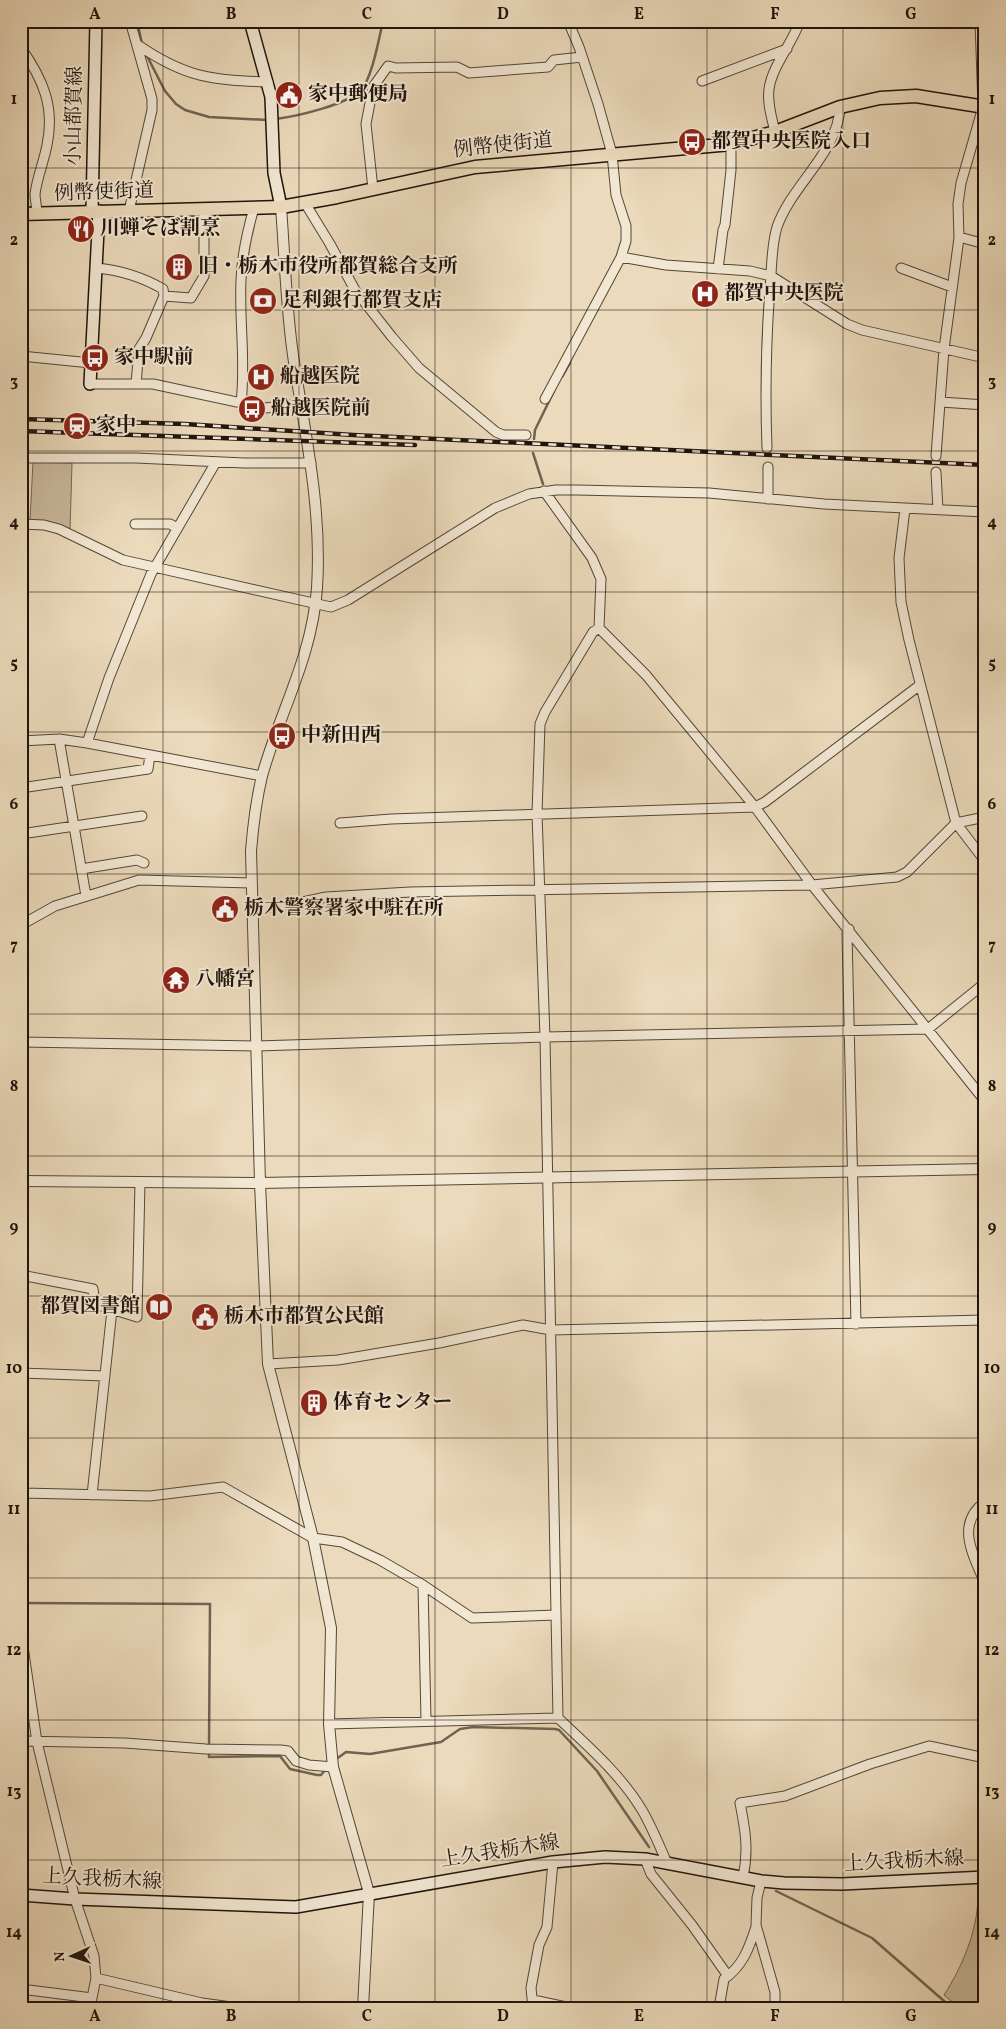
<svg xmlns="http://www.w3.org/2000/svg" width="1006" height="2029" font-family="Vollkorn,'Noto Serif JP',serif">
	<rect width="100%" height="100%" fill="#ebdabb"/>
	<filter id="stains"><feTurbulence type="fractalNoise" baseFrequency=".004" numOctaves="4"/><feColorMatrix values="0 0 0 0 .2 0 0 0 0 .09 0 0 0 0 .02 0 0 0 .5 -.17"/></filter>
	<radialGradient id="worn" r=".72"><stop offset=".6" stop-color="#630" stop-opacity="0"/><stop offset="1" stop-color="#630" stop-opacity=".3"/></radialGradient>
	<path fill="#c8b89d" stroke="#746655" d="M33,462L72,463L70,531L58,524L30,520Z
		M981,1802H985V1851H982Z
		M985,1896V2003C965,2012 959,2008 944,1995C962,1967 977,1932 978,1898Z"/>
	<g fill="none" stroke-linecap="round" stroke-linejoin="round">
		<path stroke="#706352" stroke-width="2.5" d="M137,21L142,44
			M146,54L165,91L176,104L185,110L209,117L268,120
			M276,119C298,116 345,105 360,91C372,80 379,38 383,21
			M562,377L570,363
			M534,439L535,430L554,391
			M533,453L543,484
			M21,1603L210,1604L209,1746
			M209,1752V1757L280,1756L290,1769L317,1775H321L326,1769
			M335,1760L346,1752L370,1754L441,1742L460,1729L473,1727L555,1729L559,1730L597,1771L649,1847
			M776,1891L872,1938L952,2008"/>
		<g stroke="#534638" stroke-width="11">
			<path id="minor" d="M21,24L30,21
				M138,45C186,78 212,80 268,82
				M21,48C43,79 55,107 47,145C44,161 37,178 35,194C35,200 37,207 37,213
				M702,81L787,49
				M775,132C772,118 767,104 769,89C772,66 792,44 800,21
				M373,189L366,124L373,87L388,66L396,68L457,67L469,73L548,67L554,60L582,57
				M305,203L330,244L355,290L392,337L419,368L496,432L503,435H526
				M129,211L152,110V99L130,21
				M959,237L985,244
				M621,257L666,265L750,271L771,276L847,324L862,330L985,358
				M96,268C120,270 142,277 163,289L164,296L191,298L204,276V209
				M901,268L952,287
				M718,269L723,230L725,225L731,170V144
				M21,356L91,363
				M90,384H153L265,408L301,404
				M136,384L139,349L146,338L164,296
				M545,399L621,257L626,241V226L616,195L612,154L598,104L579,47L568,21
				M941,402L985,405
				M241,403C246,362 239,320 241,280C242,255 247,232 254,208
				M767,448C765,394 766,341 770,288C772,268 771,247 777,227C792,184 838,153 840,107
				M936,456L944,349L959,238L958,204L961,183L983,107L980,21
				M21,458H136L244,463H311
				M768,467V499
				M936,472L938,510
				M544,491L592,558L601,579L599,628L646,675L755,807L812,885L985,1101
				M905,509L899,558L901,602L909,640L956,823L985,861
				M21,524L44,525L59,529L123,560L331,607L348,600L495,508L529,494L556,490H577L709,493L824,504L985,512
				M135,524H170L177,528
				M59,739L86,896
				M21,741L59,739L87,743L262,776
				M87,743L109,678L151,574L216,462
				M21,788L148,769L150,755
				M340,823L391,819L755,807L765,802L920,685
				M21,834L142,816
				M81,869L137,860L144,863
				M252,910L298,903L326,897L410,892L812,885L897,877L907,872L956,823L985,817
				M21,925L55,906L139,880L251,883
				M849,929L847,933L856,1324
				M21,1042L257,1046L545,1037L928,1029L985,983
				M21,1275L93,1289L95,1304L137,1317L140,1182
				M268,1364L338,1360L439,1343L523,1325L551,1330L985,1320
				M21,1373L105,1376
				M21,1455L23,1493L21,1533
				M23,1493L150,1496L223,1487L313,1538L342,1542L380,1560L423,1585L472,1618L556,1615
				M92,1495L112,1310
				M985,1502C955,1524 973,1555 985,1583
				M423,1585L426,1720
				M21,1633L37,1742L75,1899L94,1956L96,1978L90,2008
				M558,1718L545,1037L537,814L540,724L545,712L593,632L599,628
				M329,1724L558,1718C588,1746 621,1775 642,1810C652,1827 659,1845 667,1863
				M21,1741L125,1743L206,1749L281,1750L288,1751L296,1761L309,1765L333,1767
				M645,1859L651,1874L692,1925L728,1976
				M743,1877C749,1851 745,1828 740,1803L785,1796L870,1764L929,1746L985,1758
				M761,1881L757,1898L756,1925L775,1992V2008
				M96,1978L202,2003L239,2008
				M21,1989L92,1998
				M533,2000L571,2008
				M533,2008L531,1988L539,1945L547,1927L553,1862
				M719,2008L724,1979C743,1966 749,1948 756,1927"/>
		</g>
		<g stroke="#534638" stroke-width="12">
			<path id="tertiary" d="M281,207C285,259 286,311 294,362C306,437 322,511 317,588C312,658 280,711 262,776C256,801 253,826 251,851L260,1183L268,1364L313,1538L331,1628L329,1724L333,1767L369,1893L363,2008
				M21,1181L260,1183L985,1169"/>
		</g>
		<g stroke="#20140d" stroke-width="14">
			<path id="secondary" d="M250,21L271,97L274,173L281,207
				M92,211L96,21
				M90,384L99,211
				M21,1895L75,1899L296,1907L553,1862L605,1857L645,1859L761,1881L784,1883L842,1884L985,1877"/>
		</g>
		<g stroke="#20140d" stroke-width="15">
			<path id="primary" d="M21,214L281,207L337,197L475,167L731,144L775,132L840,107L880,98L916,96L985,107"/>
		</g>
		<use href="#minor" stroke="#f2e7d3" stroke-width="9"/>
		<use href="#tertiary" stroke="#f2e7d3" stroke-width="10"/>
		<use href="#secondary" stroke="#f2e7d3" stroke-width="11"/>
		<use href="#primary" stroke="#ebdabb" stroke-width="12"/>
		<g stroke="#20140d" stroke-width="4.5">
			<path id="rail" d="M21,419L185,424L353,435L985,465
				M21,431L415,445"/>
		</g>
		<use href="#rail" stroke="#f2e7d3" stroke-width="2.5" stroke-dasharray="8" stroke-linecap="butt"/>
	</g>
	<path fill="none" stroke="#20140d" stroke-width="1" stroke-opacity="0.55" d="M163,21V2008M299,21V2008M435,21V2008M571,21V2008M707,21V2008M843,21V2008M21,168H985M21,310H985M21,451H985M21,592H985M21,732H985M21,874H985M21,1014H985M21,1156H985M21,1296H985M21,1438H985M21,1578H985M21,1720H985M21,1860H985"/>
	<defs>
		<g id="civic-disc" transform="scale(1.4375)"><circle r="9.5" fill="#8f2418" stroke="#f2e7d3"/><path d="M-.6-6.5H3V-4.5H.6V-3L4-1V1h2V6H-6V1h2V-1L-.6-3ZM-1.2 2.5V6h2.4V2.5Z" fill="#fff"/></g>
		<g id="bus-disc" transform="scale(1.4375)"><circle r="9.5" fill="#8f2418" stroke="#f2e7d3"/><path d="M-5-6H5V4H4V6H2V4H-2V6H-4V4H-5ZM-3.5-4V0h7V-4ZM-3.5 1.2v1.5H-2V1.2ZM2 1.2v1.5H3.5V1.2Z" fill="#fff"/></g>
		<g id="restaurant-disc" transform="scale(1.4375)"><circle r="9.5" fill="#8f2418" stroke="#f2e7d3"/><path d="M-5-6h1v4h1v-4h1v4h1v-4h1v5L-1.5 .5V6h-2V.5L-5-1ZM5-6V6H3V1.5H1.5Q1.5-4 5-6Z" fill="#fff"/></g>
		<g id="building-disc" transform="scale(1.4375)"><circle r="9.5" fill="#8f2418" stroke="#f2e7d3"/><path d="M-4-6H4V6H1V3H-1V6H-4ZM-2.5-4.3h1.7v1.8h-1.7ZM.8-4.3h1.7v1.8H.8ZM-2.5-1h1.7V.8h-1.7ZM.8-1h1.7V.8H.8Z" fill="#fff"/></g>
		<g id="hospital-disc" transform="scale(1.4375)"><circle r="9.5" fill="#8f2418" stroke="#f2e7d3"/><path d="M-5-5h3v3.5h4V-5h3V5h-3V1.5h-4V5h-3Z" fill="#fff"/></g>
		<g id="bank-disc" transform="scale(1.4375)"><circle r="9.5" fill="#8f2418" stroke="#f2e7d3"/><path d="M-6-4H6V4H-6ZM0-2.3a2.3 2.3 0 1 0 0 4.6a2.3 2.3 0 1 0 0-4.6Z" fill="#fff"/></g>
		<g id="station-disc" transform="scale(1.4375)"><circle r="9.5" fill="#8f2418" stroke="#f2e7d3"/><path d="M-3-6H3Q5-6 5-4V2Q5 4 3 4L4.5 6H3L1.5 4h-3L-3 6H-4.5L-3 4Q-5 4-5 2V-4Q-5-6-3-6ZM-3.5-4v3h7v-3ZM-3.5 1v1.5H-2V1ZM2 1v1.5H3.5V1Z" fill="#fff"/></g>
		<g id="temple-disc" transform="scale(1.4375)"><circle r="9.5" fill="#8f2418" stroke="#f2e7d3"/><path d="M0-6L5-2H3V0L6.5 2.5H4V6H1.5V3h-3V6H-4V2.5H-6.5L-3 0V-2H-5Z" fill="#fff"/></g>
		<g id="library-disc" transform="scale(1.4375)"><circle r="9.5" fill="#8f2418" stroke="#f2e7d3"/><path d="M-6-4Q-3-5.5-.7-3.5V5Q-3 3-6 4ZM6-4Q3-5.5 .7-3.5V5Q3 3 6 4Z" fill="#fff"/></g>
	</defs>
	<g fill-rule="evenodd">
		<use href="#civic-disc" x="289" y="95"/>
		<use href="#bus-disc" x="692" y="142"/>
		<use href="#restaurant-disc" x="81" y="229"/>
		<use href="#building-disc" x="179" y="267"/>
		<use href="#hospital-disc" x="705" y="294"/>
		<use href="#bank-disc" x="263" y="301"/>
		<use href="#bus-disc" x="95" y="358"/>
		<use href="#hospital-disc" x="261" y="377"/>
		<use href="#bus-disc" x="252" y="409"/>
		<use href="#station-disc" x="77" y="426"/>
		<use href="#bus-disc" x="282" y="736"/>
		<use href="#civic-disc" x="225" y="909"/>
		<use href="#temple-disc" x="176" y="980"/>
		<use href="#library-disc" x="159" y="1307"/>
		<use href="#civic-disc" x="205" y="1317"/>
		<use href="#building-disc" x="314" y="1403"/>
	</g>
	<g text-anchor="middle" dominant-baseline="central" stroke-width="4" stroke-linejoin="round" paint-order="stroke">
		<g font-size="20" font-weight="bold" fill="#20140d" stroke="#f2e7d3" text-anchor="start">
			<text x="308" y="95">家中郵便局</text>
			<text x="711" y="142">都賀中央医院入口</text>
			<text x="100" y="229">川蝉そば割烹</text>
			<text x="198" y="267">旧・栃木市役所都賀総合支所</text>
			<text x="724" y="294">都賀中央医院</text>
			<text x="282" y="301">足利銀行都賀支店</text>
			<text x="114" y="358">家中駅前</text>
			<text x="280" y="377">船越医院</text>
			<text x="271" y="409">船越医院前</text>
			<text x="96" y="426">家中</text>
			<text x="301" y="736">中新田西</text>
			<text x="244" y="909">栃木警察署家中駐在所</text>
			<text x="195" y="980">八幡宮</text>
			<text x="140" y="1307" text-anchor="end">都賀図書館</text>
			<text x="224" y="1317">栃木市都賀公民館</text>
			<text x="333" y="1403">体育センター</text>
		</g>
		<g font-size="20" fill="#20140d" stroke="#f2e7d3">
			<text transform="translate(75 116) rotate(-89)">小山都賀線</text>
			<text transform="translate(503 146) rotate(-6)">例幣使街道</text>
			<text transform="translate(104 193) rotate(-2)">例幣使街道</text>
			<text transform="translate(500 1852) rotate(-9)">上久我栃木線</text>
			<text transform="translate(904 1862) rotate(-3)">上久我栃木線</text>
			<text transform="translate(102 1880) rotate(3)">上久我栃木線</text>
		</g>
	</g>
	<rect width="1006" height="2029" fill="none" stroke="#ebdabb" stroke-width="55"/>
	<g transform="translate(72 1956) rotate(267)" stroke="#f2e7d3" stroke-width="4" paint-order="stroke">
	<path d="M0-4L9 19L0 12L-9 19Z" fill="#20140d"/>
	<text y="-8" font-size="14" font-weight="bold" text-anchor="middle" fill="#20140d">N</text>
	</g>
	<rect x="28" y="28" width="950" height="1974" fill="none" stroke="#20140d" stroke-width="2"/>
	<g font-size="16" text-anchor="middle" font-weight="bold" fill="#20140d">
		<text x="95" y="19">A</text>
		<text x="231" y="19">B</text>
		<text x="367" y="19">C</text>
		<text x="503" y="19">D</text>
		<text x="639" y="19">E</text>
		<text x="775" y="19">F</text>
		<text x="911" y="19">G</text>
		<text x="14" y="104">1</text>
		<text x="992" y="104">1</text>
		<text x="14" y="245">2</text>
		<text x="992" y="245">2</text>
		<text x="14" y="386">3</text>
		<text x="992" y="386">3</text>
		<text x="14" y="527">4</text>
		<text x="992" y="527">4</text>
		<text x="14" y="668">5</text>
		<text x="992" y="668">5</text>
		<text x="14" y="809">6</text>
		<text x="992" y="809">6</text>
		<text x="14" y="950">7</text>
		<text x="992" y="950">7</text>
		<text x="14" y="1091">8</text>
		<text x="992" y="1091">8</text>
		<text x="14" y="1232">9</text>
		<text x="992" y="1232">9</text>
		<text x="14" y="1373">10</text>
		<text x="992" y="1373">10</text>
		<text x="14" y="1514">11</text>
		<text x="992" y="1514">11</text>
		<text x="14" y="1655">12</text>
		<text x="992" y="1655">12</text>
		<text x="14" y="1796">13</text>
		<text x="992" y="1796">13</text>
		<text x="14" y="1937">14</text>
		<text x="992" y="1937">14</text>
		<text x="95" y="2021">A</text>
		<text x="231" y="2021">B</text>
		<text x="367" y="2021">C</text>
		<text x="503" y="2021">D</text>
		<text x="639" y="2021">E</text>
		<text x="775" y="2021">F</text>
		<text x="911" y="2021">G</text>
	</g>
	<rect width="100%" height="100%" filter="url(#stains)"/>
	<rect width="100%" height="100%" fill="url(#worn)"/>
</svg>
